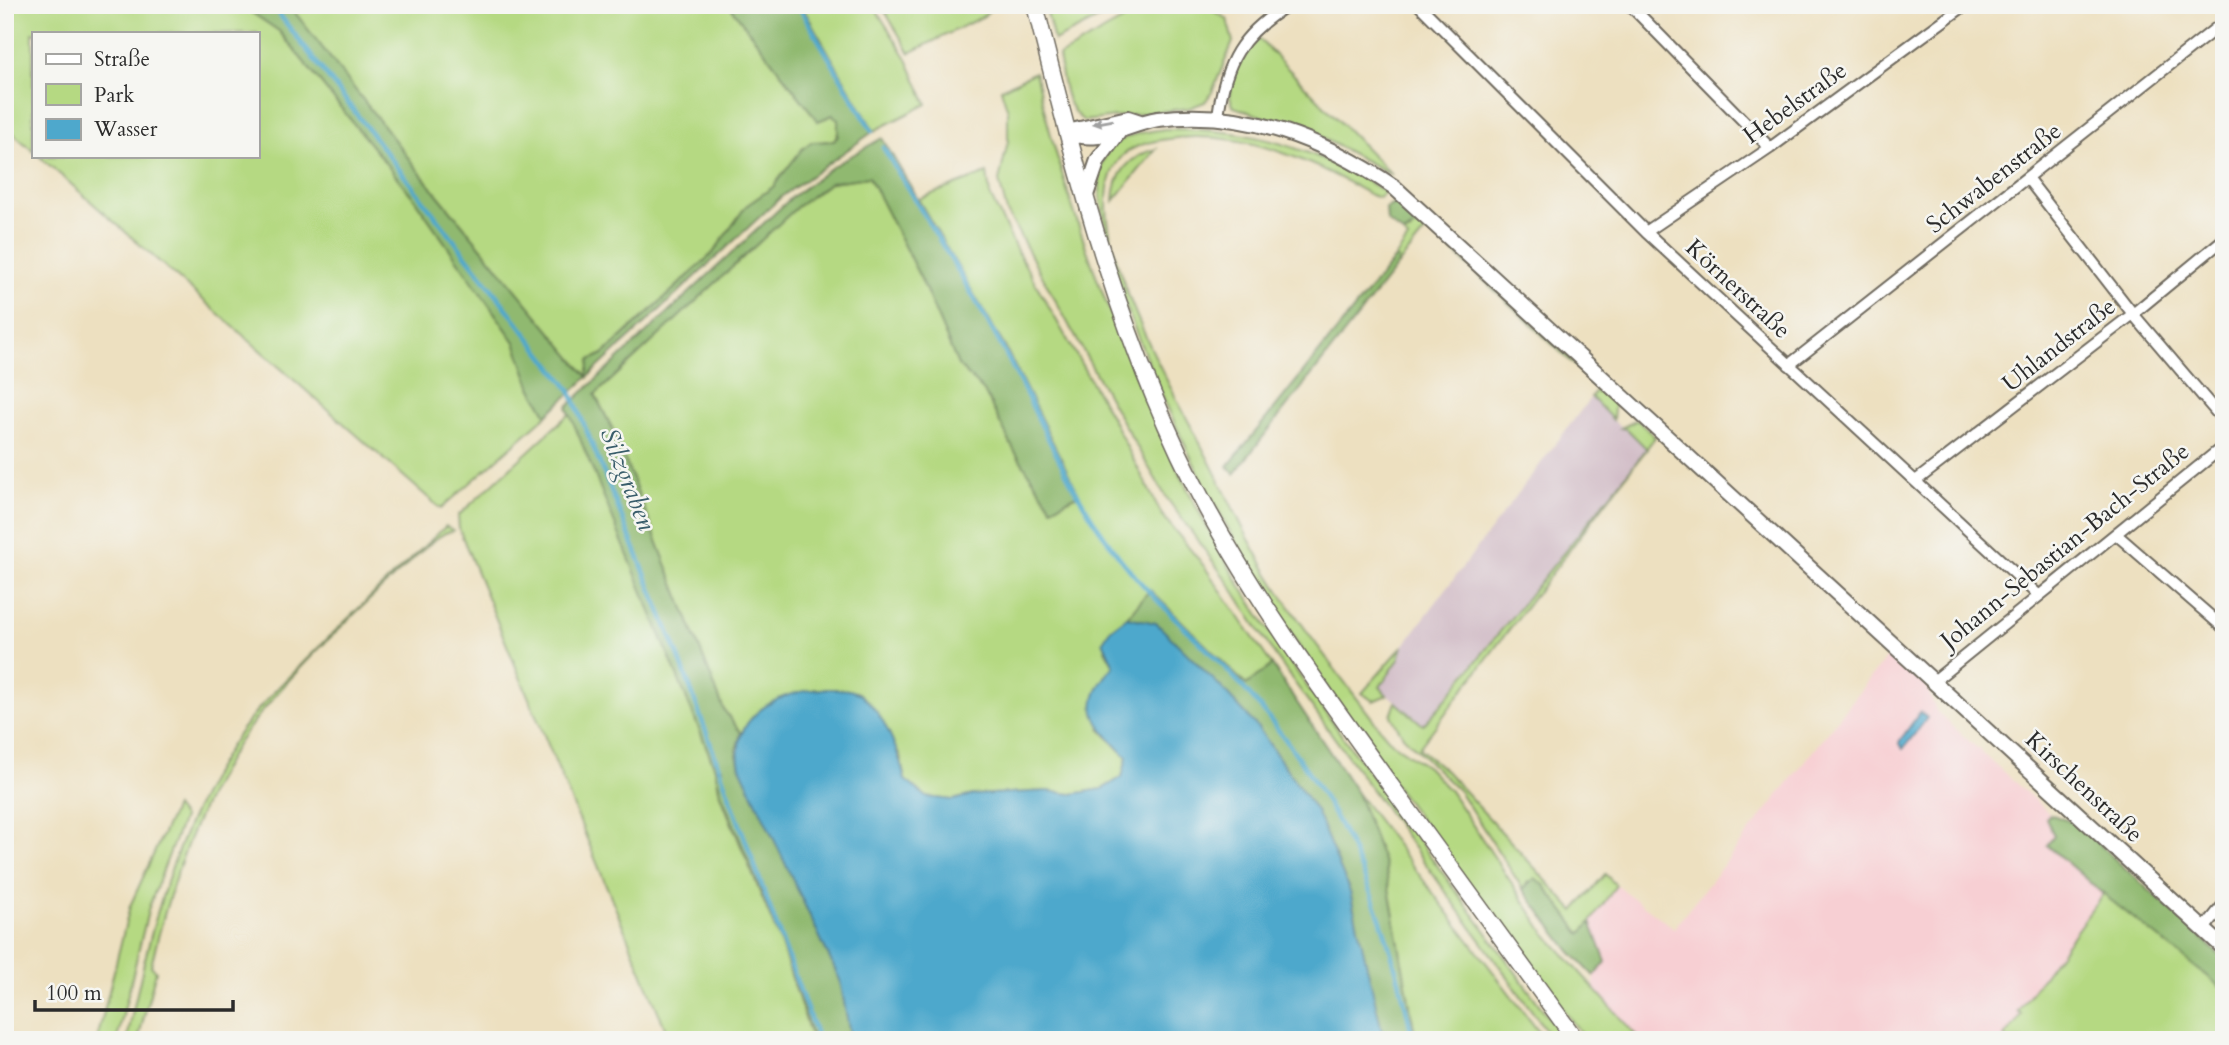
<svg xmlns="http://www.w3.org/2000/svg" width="2229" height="1045" font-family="Cardo,serif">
	<rect width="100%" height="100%" fill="#f6f6f2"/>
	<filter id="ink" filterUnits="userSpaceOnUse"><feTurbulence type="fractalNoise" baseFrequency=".0143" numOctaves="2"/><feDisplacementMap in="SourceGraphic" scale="14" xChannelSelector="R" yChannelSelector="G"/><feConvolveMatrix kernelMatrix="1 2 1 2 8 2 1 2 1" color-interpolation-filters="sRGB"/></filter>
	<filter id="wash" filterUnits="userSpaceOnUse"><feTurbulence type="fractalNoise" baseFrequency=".00686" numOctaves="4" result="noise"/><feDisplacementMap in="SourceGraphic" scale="28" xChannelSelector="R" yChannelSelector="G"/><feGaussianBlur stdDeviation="1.57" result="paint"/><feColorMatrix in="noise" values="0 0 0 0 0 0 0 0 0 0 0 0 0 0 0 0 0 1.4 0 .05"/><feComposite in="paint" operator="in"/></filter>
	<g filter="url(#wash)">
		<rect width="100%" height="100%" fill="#ede0c0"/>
		<path fill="#f7cfd3" d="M1889,654L1926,685L1937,712L2050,814L2046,818L2054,836L2048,845L2103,894L2018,1010L2023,1014L2006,1037L2009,1040H1640L1594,990V976L1606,961L1591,922L1616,885L1674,928Z"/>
		<path fill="#d2bdc7" d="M1591,397L1617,424L1627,429L1647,448L1423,725L1379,687L1399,659L1403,646Z"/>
		<path fill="#b5d982" stroke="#708256" stroke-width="2" d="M5,5H246L251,12L279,31L413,197L515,342L532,389L547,415L441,509L39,156H257V33H33V151L5,126Z
			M289,5H729L818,121L833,115L838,120L839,130L834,141H824L793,161L773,187L746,206L713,253L603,354L590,360L588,377L428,183Z
			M801,5H873L906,57L927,104L874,131Z
			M881,5H994L984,16L910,53Z
			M1045,5H1126L1054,41Z
			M1150,5H1204L1227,19L1233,42L1212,92L1205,102L1189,108L1084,121C1063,107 1063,79 1059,56Z
			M1259,39L1392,175L1321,137L1234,107C1220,85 1242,53 1259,39Z
			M1035,72C1072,232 1143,413 1223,556C1270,638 1327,715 1383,792C1444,874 1505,957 1565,1040H1553L1276,657L1230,585L1166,497L1115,409L1007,212L999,181L1008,141V111L1001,89Z
			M1165,129C1251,128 1312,147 1385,192L1379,198L1371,195C1307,158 1237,127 1161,140C1146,143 1128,147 1119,160C1075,217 1164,376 1193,430C1222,483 1245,538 1278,589C1309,638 1346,683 1381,730L1392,743L1427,767L1450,791L1545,933L1640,1040H1586C1433,834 1265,633 1162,395C1139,340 1113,284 1105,224C1101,200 1092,166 1113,146C1127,133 1147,132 1165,129Z
			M1156,149L1114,201C1115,173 1129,156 1156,149Z
			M987,173L990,195L1015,247L1114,422L1162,515L1204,566L1272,665L1246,685L1150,590L1127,617L1110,630L1105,650L1114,666L1100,729L1127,757L1122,777L1102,789L1072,794L1048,791L973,795L953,800L927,797L905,780L900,755L859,693L838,689H815L755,715L741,733L724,710L613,430L595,395L797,207L831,182L869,177L922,281L958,365L984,391L1014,450L1052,508L1078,495L1005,347L916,200Z
			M1396,203L1404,205L1615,398L1613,420L1591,397L1598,387L1428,228L1398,265L1395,258L1408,239L1404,234L1411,231L1404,206Z
			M570,413L715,768L720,795L779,939L812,1040H670L459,529L458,516Z
			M1637,420L1655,437L1647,448L1419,748L1446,771L1574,911L1605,874L1616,885L1582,935L1544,885L1529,881L1523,889L1459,791L1403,736L1391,716L1396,702L1423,725L1441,705L1647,449L1627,429L1621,428Z
			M446,526L454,531C440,529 408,565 396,575C345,622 275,688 237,745C194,812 169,889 151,966L156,971L138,1040H127C148,936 174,831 233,742C256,708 286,679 315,651C358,608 402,567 446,526Z
			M1403,646L1399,659L1380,687L1387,695L1373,701L1362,693Z
			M1357,793L1545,1040H1416L1385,866Z
			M175,807L183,818L149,907L117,1040H97L130,906Z
			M2103,894L2146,914L2224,959V1040H2009L2005,1037L2022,1014L2018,1011Z"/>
		<path fill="#90b970" stroke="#5e724e" stroke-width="2" d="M246,5H289L428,183L587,376L590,360L604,354L713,253L746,206L773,187L802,149L811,142L834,141L838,136V120L833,115L818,121L729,5H801L874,131L781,197L547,415L532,389L515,342L413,197L279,31L251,12Z
			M882,138L1005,347L1079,494L1052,508L1014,450L984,391L958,365L922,281L869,177L831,182L797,207L595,395L613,430L724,710L741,733L736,750L740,767L840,980L851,1040H813L780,939L721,794L715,770L723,768H715L567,407L792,197L832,167Z
			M1396,203L1422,222L1404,234L1387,221L1386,208Z
			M1395,258L1398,259V265L1234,474L1228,466Z
			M1150,590L1246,685L1272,665L1357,793L1385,866L1416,1040H1384L1350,892L1316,811L1258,728L1218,684L1127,617Z
			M2050,814L2077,824L2224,959V990L2103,894L2047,845L2054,836L2046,818Z
			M1535,878L1544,885L1581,934L1591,922L1606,962L1594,976L1570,951L1523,889Z"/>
		<path fill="#4ea8cc" stroke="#3c6a7c" stroke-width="2" d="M1127,617L1156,623L1218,684L1258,728L1316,811L1350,892L1384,1040H851L840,980L740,767C729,715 780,690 825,689C836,689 852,688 861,695C885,714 899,752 905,780L927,797L953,800L973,795L1048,791L1072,794L1102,789L1122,777L1127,757C1096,724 1076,708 1114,666L1103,641L1110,630Z
			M1920,712L1927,718L1903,749L1899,742Z"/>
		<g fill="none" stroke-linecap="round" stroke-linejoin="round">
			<path stroke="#4ea8cc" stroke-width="4.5" d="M272,5L570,390L679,657L818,1040
				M798,5L872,131
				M883,147C923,215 967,282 1004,351C1040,418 1068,488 1114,550C1150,599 1200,639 1240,684C1337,792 1384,899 1413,1040"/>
		</g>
	</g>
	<g filter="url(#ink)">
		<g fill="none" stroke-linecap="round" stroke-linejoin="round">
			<g stroke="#6f6a5f" stroke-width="14">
				<path id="street" d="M1419,5L1646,232L2037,594
					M1630,5L1770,148
					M1218,116C1225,62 1241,34 1288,5
					M2028,179L2133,314L2224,421
					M1646,232L1770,148L1965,5
					M1789,365L2224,22
					M1917,480L2133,314L2224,239
					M2117,535L2224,628
					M1934,681L2224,446
					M2203,930L2224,904"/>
			</g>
			<g stroke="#6f6a5f" stroke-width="18">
				<path id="secondary" d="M1067,132C1101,146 1125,124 1158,119C1245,108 1323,139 1394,187L2224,948
					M1067,132L1128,118L1140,122
					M1086,195L1098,160L1118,133"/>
			</g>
			<g stroke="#6f6a5f" stroke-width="19">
				<path id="primary" d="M1035,5C1078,178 1122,351 1207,509C1260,606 1326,696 1391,786C1453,870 1514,955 1576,1040"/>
			</g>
			<use href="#street" stroke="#fff" stroke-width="10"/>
			<use href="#secondary" stroke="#fff" stroke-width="14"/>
			<use href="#primary" stroke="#fff" stroke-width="16"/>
		</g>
		<defs><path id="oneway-solid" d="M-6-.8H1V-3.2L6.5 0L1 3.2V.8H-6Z" transform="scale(1.75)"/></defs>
		<use fill="#a0a0a0" href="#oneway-solid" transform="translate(1103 122) rotate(170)"/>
	</g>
	<g text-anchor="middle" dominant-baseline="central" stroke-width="5" stroke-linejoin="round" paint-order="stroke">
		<g font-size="24" fill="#2b2b2b" stroke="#f6f6f2">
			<text transform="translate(1795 103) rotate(-36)">Hebelstraße</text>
			<text transform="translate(1994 178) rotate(-38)">Schwabenstraße</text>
			<text transform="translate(1738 289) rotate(43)">Körnerstraße</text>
			<text transform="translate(2059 345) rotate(-38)">Uhlandstraße</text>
			<text transform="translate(2065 546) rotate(-39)">Johann-Sebastian-Bach-Straße</text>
			<text transform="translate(2084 787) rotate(43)">Kirschenstraße</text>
		</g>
		<g font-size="26" font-style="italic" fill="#395d6b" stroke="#f6f6f2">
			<text transform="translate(628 479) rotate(68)">Silzgraben</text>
		</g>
	</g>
	<rect width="2229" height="1045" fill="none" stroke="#f6f6f2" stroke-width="28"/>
	<rect x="32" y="32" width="228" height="126" fill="#f6f6f2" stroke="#a5a5a2" stroke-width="2"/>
	<rect x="46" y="54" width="35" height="10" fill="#ffffff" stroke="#a5a5a2" stroke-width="2"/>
	<text x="94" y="66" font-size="21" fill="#2b2b2b">Straße</text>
	<rect x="46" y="84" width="35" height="21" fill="#b5d982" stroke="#a5a5a2" stroke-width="2"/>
	<text x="94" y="102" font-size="21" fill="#2b2b2b">Park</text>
	<rect x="46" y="119" width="35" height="21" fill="#4ea8cc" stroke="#a5a5a2" stroke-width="2"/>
	<text x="94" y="136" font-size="21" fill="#2b2b2b">Wasser</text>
	<path d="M35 1000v10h198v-10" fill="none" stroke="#2b2b2b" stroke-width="3.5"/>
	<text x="46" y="1000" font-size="21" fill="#2b2b2b" stroke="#f6f6f2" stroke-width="5" paint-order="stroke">100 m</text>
</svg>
